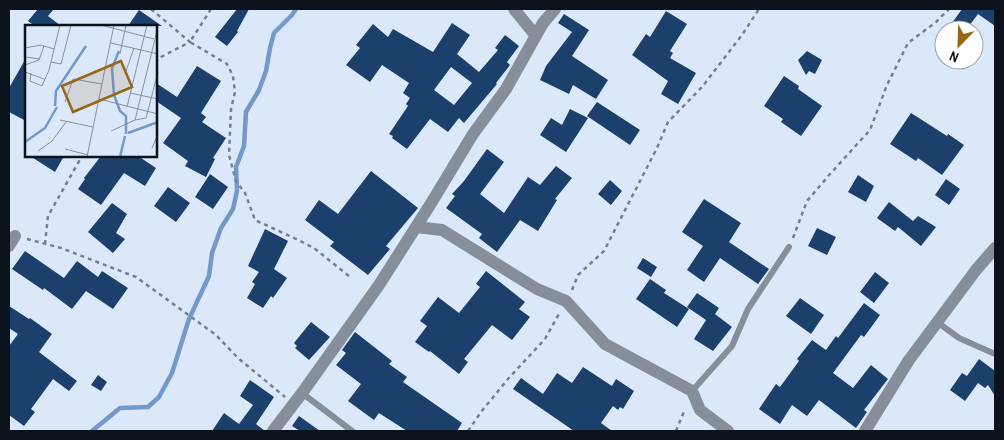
<svg xmlns="http://www.w3.org/2000/svg" width="1004" height="440" font-family="'Archivo Narrow',sans-serif">
	<rect width="100%" height="100%" fill="#dbe8f9"/>
	<g fill="none" stroke-linecap="round" stroke-linejoin="round">
		<path stroke="#719acb" stroke-width="4.5" d="M92,431L120,408L148,407L159,397L172,373L189,319L209,276L212,253L221,228L233,209L237,191L236,167L244,146L246,112L259,90L266,71L270,48L274,33L292,15L296,9"/>
	</g>
	<path fill="#1b406c" fill-rule="evenodd" d="M38,9H54L48,16L61,26H35L28,21Z
		M237,9H249L237,31L238,32L227,46L215,37Z
		M962,9H995V26L978,14L966,30H947Z
		M139,10L162,26H128Z
		M666,11L687,24L670,51L673,53L670,58L696,73L678,104L661,94L668,81L632,55L646,34L650,37Z
		M564,14L589,30L572,56L608,80L596,99L573,85L569,94L540,80L546,66L572,32L558,23Z
		M452,23L470,35L457,54L479,72L498,50L495,48L505,35L519,46L507,62L510,65L496,83L497,84L464,123L459,118L448,132L430,119L407,149L392,138L393,136L389,134L408,106L406,104L410,98L403,93L409,83L382,65L370,82L346,65L360,48L356,45L373,24L388,37L393,29L433,52ZM451,67L472,83L454,105L434,90Z
		M807,51L822,60L815,74L809,71L806,75L798,60Z
		M26,58V121L9,112V88Z
		M197,66L221,81L201,113L206,117L202,122L226,138L213,158L215,159L206,177L185,166L188,161L163,143L181,118L156,101V83L177,97Z
		M784,76L799,86L798,89L822,106L801,136L781,122L783,119L764,106Z
		M597,102L640,130L630,145L587,116Z
		M570,109L588,118L566,152L540,135L551,118L562,125Z
		M911,113L947,136L948,134L964,145L942,175L918,158L916,161L890,144Z
		M487,149L504,162L480,194L504,213L528,177L540,185L556,166L572,178L555,199L557,200L538,231L520,220L497,252L479,238L482,234L446,208L455,196L452,194L464,181Z
		M30,156H64L55,172Z
		M101,156H138L156,168L145,186L124,173L101,205L78,189L85,179L84,178Z
		M371,171L418,208L386,246L390,249L368,275L330,246L334,242L305,220L319,200L338,214Z
		M210,174L228,187L213,209L195,197Z
		M858,175L874,186L866,202L848,192Z
		M946,179L960,189L949,205L935,195Z
		M610,180L622,191L611,205L598,194Z
		M168,187L190,203L176,222L154,206Z
		M704,199L741,223L729,242L769,269L758,284L720,258L704,282L687,270L703,246L682,232Z
		M889,202L913,221L918,216L936,227L921,246L898,227L895,231L877,218Z
		M112,203L127,214L116,233L125,239L113,253L88,232Z
		M817,228L836,237L827,255L808,246Z
		M265,229L288,241L274,269L287,278L273,298L271,296L263,308L247,298L255,284L252,282L259,272L248,266Z
		M25,251L64,278L77,261L98,277L102,271L128,288L113,309L86,291L72,309L44,288L43,290L12,269Z
		M643,258L657,267L651,277L637,268Z
		M486,271L525,302L519,309L530,317L512,340L492,325L464,359L468,362L459,374L430,351L429,352L415,342L427,326L420,321L438,297L459,313L480,287L476,284Z
		M875,272L889,283L874,303L860,292Z
		M650,279L666,290L664,293L689,309L677,327L636,299Z
		M697,293L719,308L715,314L732,327L713,351L694,339L706,320L687,307Z
		M800,298L824,315L811,334L786,316Z
		M864,303L880,315L864,337L861,335L833,373L853,388L871,365L888,379L864,410L867,412L856,428L819,400L807,416L792,405L780,424L759,409L776,384L780,387L799,361L797,359L812,340L826,350L836,336L838,338Z
		M9,306L29,319L30,318L52,334L39,352L77,381L69,391L53,379L31,409L35,412L24,426L9,415V346L18,334L9,328Z
		M311,322L330,337L309,360L295,348L297,346L294,343Z
		M355,332L392,361L389,364L407,377L403,382L462,423L457,431H407L379,413L374,420L348,401L361,384L336,365L346,353L342,350Z
		M979,359L995,371V396L988,385L985,388L978,383L965,401L950,390L962,373L967,376Z
		M583,367L612,386L616,379L634,391L623,409L620,407L618,410L613,406L601,423L612,431H574L513,389L521,378L543,394L557,373L572,383Z
		M98,375L107,382L101,391L91,385Z
		M250,380L274,397L256,424L265,431H212L224,413L239,424L253,405L240,396Z
		M299,416L320,431H300L292,426Z"/>
	<g fill="none" stroke-linecap="round" stroke-linejoin="round">
		<path stroke="#75808d" stroke-width="2.5" stroke-dasharray="4 4" stroke-linecap="butt" d="M151,9L190,42L159,58L156,62
			M211,9L190,42L227,64L233,76L235,92L231,109L229,155L236,181L245,193L255,220L294,238L314,248L349,276
			M793,238L807,201L830,174L870,130L887,85L908,43L936,22L949,9
			M27,239L61,248L136,277L216,335L238,358L285,397
			M45,244L48,216L82,156
			M572,290L578,275L604,251L657,148L668,122L702,87L742,35L759,9
			M468,431L481,412L508,379L545,339L560,312
			M676,431L685,409"/>
		<path stroke="#858e9a" stroke-width="6" d="M937,322L959,338L995,354
			M692,391L732,346L748,309L789,247
			M302,393L352,431"/>
		<path stroke="#858e9a" stroke-width="12" d="M514,9L536,36
			M416,227L442,230L537,289L566,301L605,344L692,391L700,410L728,431
			M9,246L15,236
			M273,431L302,393L379,285L430,205L473,134L506,89L543,23L555,9
			M865,431L909,360L976,270L995,248"/>
	</g>
	<g transform="translate(25 25)">
		<rect width="132" height="132" fill="#dbe8f9"/>
		<path fill="none" stroke="#719acb" stroke-width="2.5" d="M94,26L87,43L89,70L95,86L101,91V109M30,81L31,66L61,21M103,108L133,97M0,117L20,103L32,82M95,132L100,111"/>
		<path fill="none" stroke="#8792a0" stroke-width="1" d="M76,0L129,14M86,18L133,29M0,23L16,20L29,24M95,29L101,0M0,32L15,34M26,37L36,39L46,0M0,40L14,35L19,21M0,47L19,54M6,48L5,56L17,61L24,45L35,0M100,49L109,23M105,68L133,74M74,74L133,89M40,77L48,54L77,59M102,82L122,0M35,95L68,102M110,95L121,93L133,47M86,106L110,95L133,2M127,123L133,109M40,124L63,130M13,126L27,116L41,97M62,132L89,0"/>
		<path fill="#976718" fill-opacity="0.15" stroke="#976718" stroke-width="2.5" d="M96,36L107,62L48,87L37,61Z"/>
		<rect width="132" height="132" fill="none" stroke="#0a121b" stroke-width="2.5"/>
	</g>
	<rect width="1004" height="440" fill="none" stroke="#0a121b" stroke-width="20"/>
	<g transform="translate(959 45) rotate(203)"><circle r="24" fill="#ffffff" stroke="#9da0a4"/>
	<path d="M0-4L9 19L0 12L-9 19Z" fill="#976718"/>
	<text y="-8" font-size="14" font-weight="bold" text-anchor="middle" fill="#0a121b">N</text>
	</g>
</svg>
